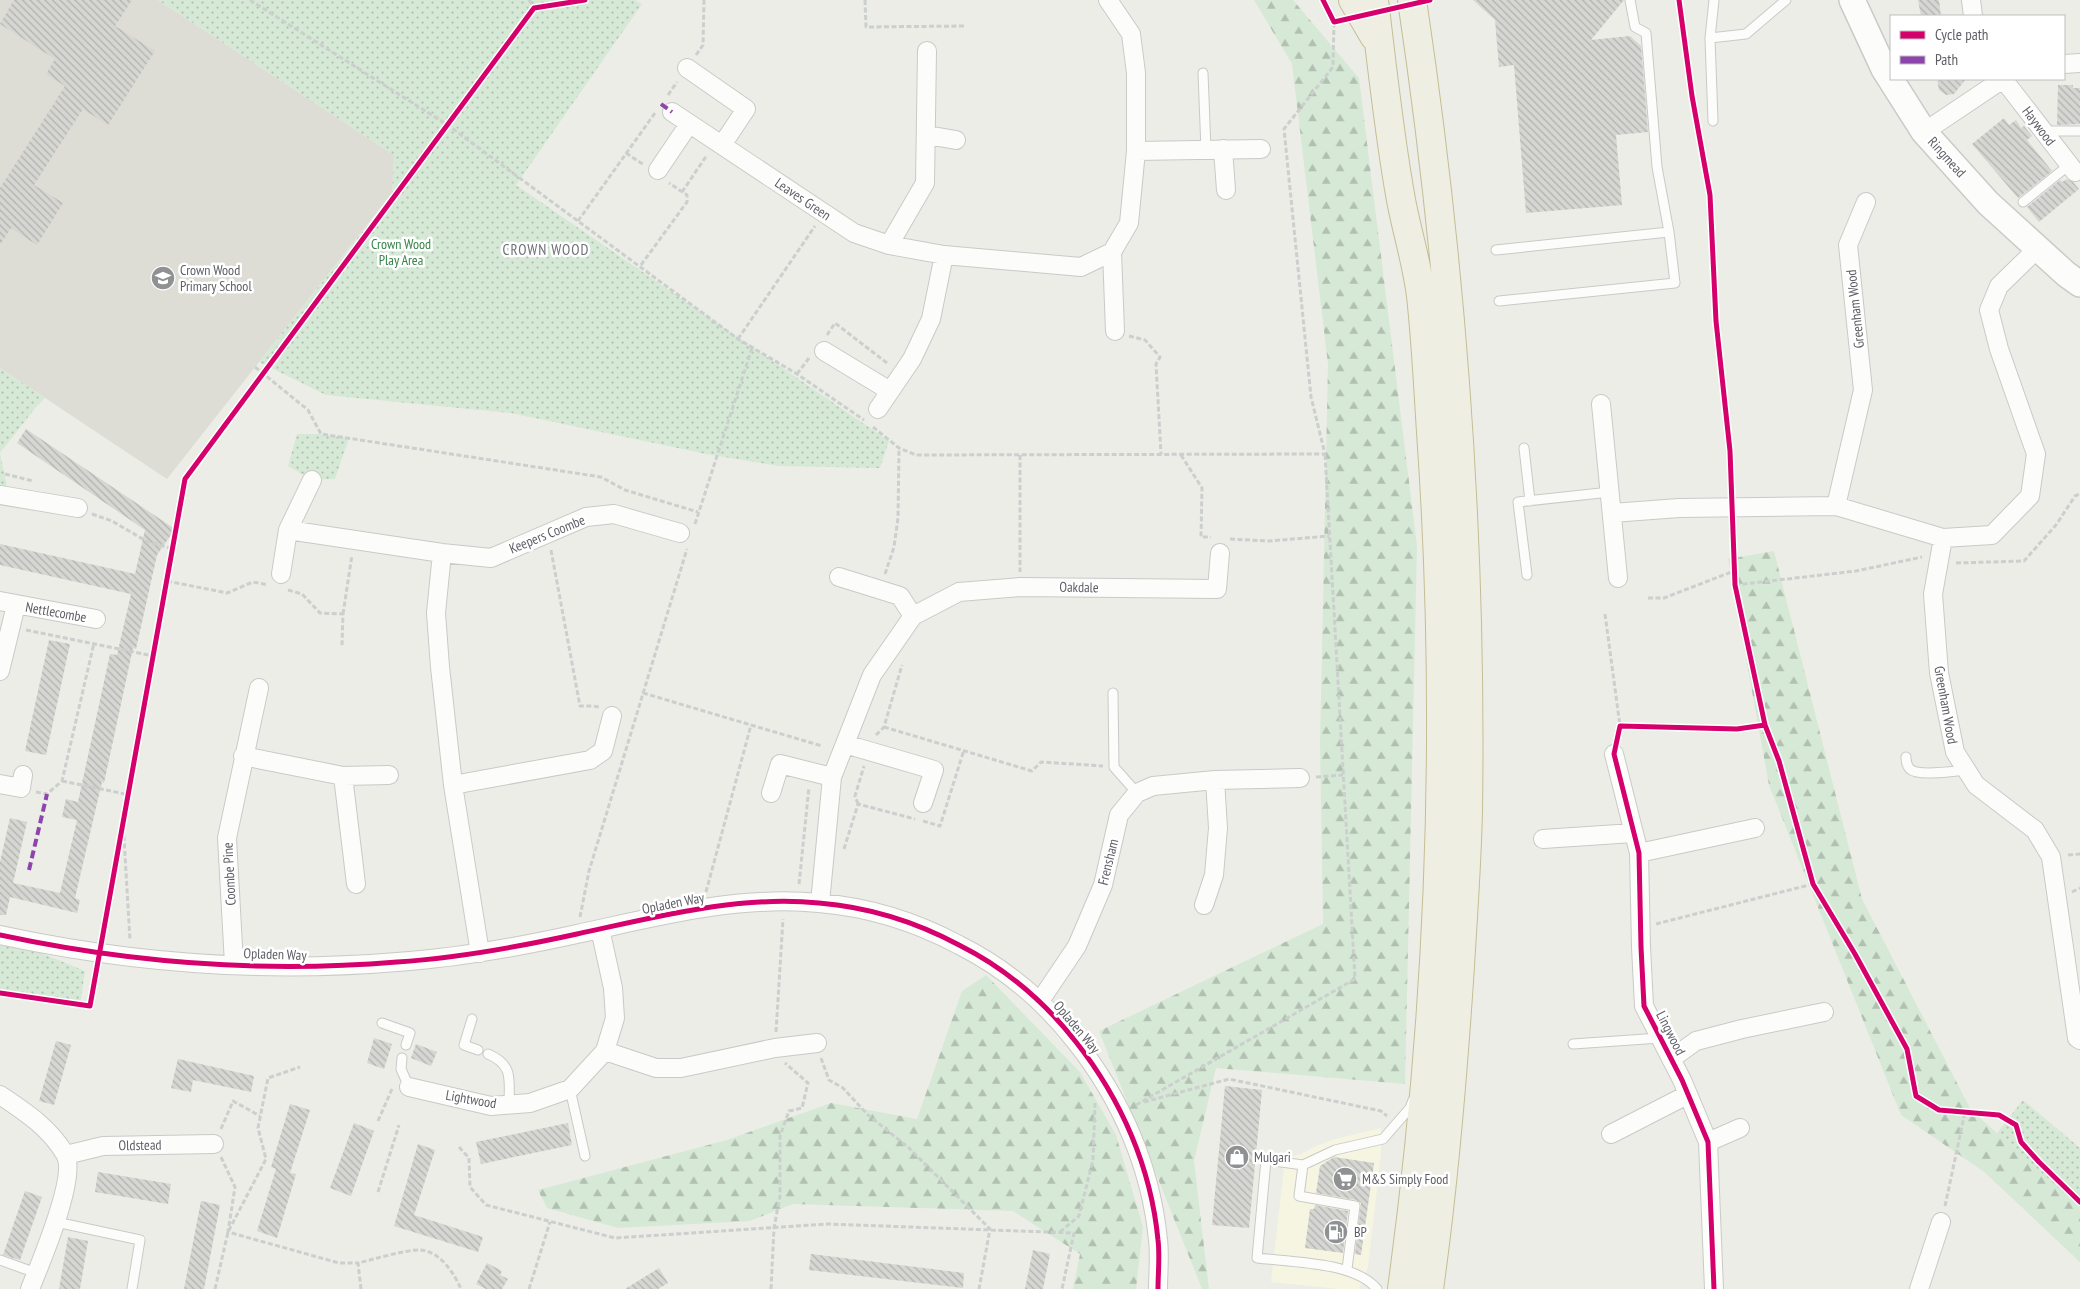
<svg xmlns="http://www.w3.org/2000/svg" width="2080" height="1289" font-family="'PT Sans Narrow',sans-serif">
	<defs>
		<pattern id="grass-dots" width="8" height="8" patternUnits="userSpaceOnUse" patternTransform="scale(1.25)"><rect width="8" height="8" fill="#d6e9d6"/><path d="M2 2h.1M6 6h.1" fill="none" stroke="#b1c0b1" stroke-width="1.8" stroke-linecap="round"/></pattern>
		<pattern id="forest-firs" width="22" height="20" patternUnits="userSpaceOnUse" patternTransform="scale(1.25)"><rect width="22" height="20" fill="#d6e9d6"/><path d="M5 1l3.5 6h-7zM16 11l3.5 6h-7z" fill="#b1c0b1"/></pattern>
		<pattern id="building-back-hatch" width="6" height="6" patternUnits="userSpaceOnUse" patternTransform="scale(1.25)"><rect width="6" height="6" fill="#d6d6d2"/><path d="M-1 5l2 2M0 0l6 6M5-1l2 2" fill="none" stroke="#b1b1ae"/></pattern>
	</defs>
	<rect width="100%" height="100%" fill="#edede7"/>
	<path fill="#f6f5e1" d="M1381,1128V1154L1368,1267L1359,1289H1339L1271,1282L1285,1159L1301,1154L1316,1146L1335,1139Z"/>
	<path fill="#ddddd5" d="M0,0H158L394,155L392,193L167,479L0,368Z"/>
	<path fill="url(#grass-dots)" d="M158,0H635L642,4L516,185L889,441L880,468L779,466L706,454L511,413L326,395L259,362L392,194L394,155Z
		M0,368L45,398L36,407L0,453L9,496L0,495Z
		M297,434H321L349,438L335,479L312,480L288,466Z
		M0,936L85,971L80,1005L0,990Z
		M2023,1100L2080,1148V1262L1976,1160Z"/>
	<path fill="url(#forest-firs)" d="M1254,0H1293L1359,78L1417,546L1405,1084L1216,1068L1194,1161L1209,1289H1202L1099,1031L1323,924L1320,744L1328,364L1292,64Z
		M1774,551L1862,899L1971,1110L2080,1207V1262L1983,1171L1901,1115L1769,785L1728,559Z
		M986,975L1080,1072L1116,1135L1143,1227L1136,1289H1073L1080,1254L1013,1211L793,1204L750,1221L618,1228L547,1208L538,1190L727,1140L831,1103L917,1119L962,991Z"/>
	<path fill="url(#building-back-hatch)" d="M14,0H132L115,26L155,51L108,125L83,109L34,185L63,203L37,245L11,228L0,245V188L65,86L46,74L55,59L0,24Z
		M1473,0H1624L1591,40L1630,36L1641,46L1648,132L1616,135L1622,205L1526,213L1514,65L1499,67L1495,20Z
		M1918,0H1939L1941,16H1921Z
		M1937,79H1966L1954,94L1946,95L1939,90Z
		M2058,85H2073V88H2080V124L2057,125Z
		M2004,118L2009,125L2016,120L2021,128L2024,126L2032,136L2027,140L2052,171L2018,198L1972,144Z
		M2067,179L2073,182L2079,189L2039,222L2027,207L2060,180L2062,182Z
		M26,429L175,529L157,555L136,649L133,648L104,783L102,782L75,898L80,900L77,913L10,897L6,915H0V862L10,818L27,822L13,883L60,893L77,820L62,817L66,799L78,802L110,654L117,655L131,594L0,565V544L135,574L145,530L17,443Z
		M49,640L70,644L46,755L25,751Z
		M374,1038L392,1044L384,1069L367,1063Z
		M56,1041L71,1045L54,1105L39,1101Z
		M416,1044L437,1052L431,1066L411,1058Z
		M178,1059L254,1076L251,1092L193,1080L191,1092L171,1088Z
		M1225,1086L1262,1090L1249,1228L1212,1225Z
		M290,1104L310,1110L290,1173L296,1174L277,1238L257,1231L276,1169L271,1167Z
		M354,1123L374,1131L351,1196L330,1188Z
		M568,1123L572,1145L481,1164L476,1142Z
		M418,1144L435,1150L414,1215L483,1237L478,1252L394,1226Z
		M1334,1157L1374,1163L1361,1255L1355,1254L1361,1203L1356,1200L1316,1193L1320,1166Z
		M98,1172L171,1184L168,1204L95,1192Z
		M25,1191L42,1197L20,1260L3,1255Z
		M201,1201L220,1205L204,1289H184Z
		M1315,1205L1348,1211L1343,1253L1305,1248L1310,1209H1314Z
		M68,1237L88,1241L80,1289H59Z
		M1033,1250L1050,1254L1043,1289H1025Z
		M811,1254L964,1273L963,1288L809,1270Z
		M487,1263L502,1271L500,1275L508,1279L502,1289H486L476,1284Z
		M659,1268L668,1283L658,1289H625Z"/>
	<g fill="none" stroke-linecap="round" stroke-linejoin="round">
		<g stroke="#c9cac8" stroke-width="11">
			<path id="lane" d="M1710,38L1746,34L1786,0
				M1203,73L1206,150
				M1713,121L1710,38L1714,0
				M2043,131H2080
				M2023,202L2069,165
				M1496,250L1669,232
				M1499,301L1675,283L1669,232L1657,167L1646,33L1635,27L1630,0
				M1524,448L1530,501
				M1527,575L1518,502L1610,492
				M1113,693L1114,767L1137,793
				M1906,757C1906,762 1907,766 1910,769C1918,777 1955,771 1967,770
				M472,1019L464,1045L478,1050
				M382,1023L410,1033L406,1045
				M1573,1044L1660,1038
				M488,1054C514,1065 509,1080 509,1105
				M402,1058L401,1069L409,1087
				M570,1089L585,1156
				M1303,1165L1299,1196L1355,1206L1347,1269
				M56,1222L140,1240L132,1289
				M0,1260L36,1273
				M1377,1289C1355,1262 1291,1262 1257,1258L1266,1160L1303,1165L1335,1150L1383,1139L1410,1108L1413,1100"/>
		</g>
		<g stroke="#c9cac8" stroke-width="20">
			<path id="street" d="M1971,0L1973,16
				M2064,64L2080,63
				M687,68L746,109L722,145
				M2003,79L2075,172
				M672,112L854,233L889,245L944,255L1081,267L1112,252L1129,223L1136,151V73L1131,34L1108,0
				M1924,132L2003,79
				M927,135L956,140
				M1223,149L1226,190
				M1136,151L1261,149
				M658,170L689,124
				M889,245L925,183L927,51
				M1112,252L1115,331
				M824,351L890,391
				M1601,404L1618,578
				M878,409L912,359L931,319L944,255
				M0,495L78,508
				M1836,506L1863,390L1848,245L1866,202
				M1612,513L1679,508L1836,506L1943,538L1992,535L2030,496L2036,454L1999,349L1989,310L1999,286L2037,249
				M288,530L442,553L491,558L586,517L614,514L680,533
				M1943,538L1933,594L1939,673L1955,752L1976,785L2035,830L2051,857L2077,1038L2080,1040
				M442,553L436,613L440,667L453,785L480,953
				M281,574L288,530L312,480
				M839,577L900,596L913,616
				M0,601L96,619
				M0,671L16,605
				M845,744L934,770L923,803
				M1614,754L1639,853L1641,947L1644,1006L1682,1080L1708,1142L1714,1289
				M243,756L343,776L389,775
				M343,776L356,884
				M0,784L21,788L23,775
				M453,785L590,760L603,751L612,716
				M771,793L780,764L832,777
				M1543,839L1633,833
				M1639,853L1755,828
				M820,903L832,777L872,675L913,616L959,592L1020,587L1217,589L1220,553
				M1204,905L1214,875L1218,828L1215,780
				M0,935C130,963 265,973 397,962C457,958 518,947 577,934C656,917 737,895 819,903C868,907 916,922 959,945C1005,968 1044,1001 1076,1042C1121,1099 1151,1167 1158,1240C1160,1256 1158,1273 1158,1289
				M234,964L227,838L259,688
				M1040,1001L1077,946L1103,885L1119,815L1137,793L1153,786L1215,780L1300,778
				M605,1051L656,1068H681L775,1048L817,1043
				M1671,1059L1696,1041L1742,1029L1824,1012
				M409,1087L491,1106L530,1103L570,1089L605,1051L615,1018L613,988L600,929
				M0,1095C25,1112 49,1127 65,1154C78,1176 40,1264 30,1289
				M1611,1134L1687,1095
				M1708,1142L1740,1128
				M66,1155L103,1146L214,1144
				M1919,1289L1941,1222"/>
		</g>
		<g stroke="#cacac9" stroke-width="28">
			<path id="secondary" d="M1852,0L1884,69L1924,132L1988,203L2066,274L2080,284"/>
		</g>
		<g stroke="#c4be94" stroke-width="30">
			<path id="highway" d="M1353,0L1374,36
				M1374,0C1382,66 1389,134 1401,200C1407,232 1417,263 1421,296C1426,341 1428,386 1431,432C1451,718 1441,1005 1402,1289
				M1412,0C1452,268 1472,539 1468,810C1467,862 1463,914 1460,966C1453,1074 1444,1182 1429,1289"/>
		</g>
		<path stroke="#cbcfcd" stroke-width="3" stroke-dasharray="5 2.5" stroke-linecap="butt" d="M250,0L449,126L738,339L797,374L864,420
			M529,0L534,8
			M865,0L866,27L964,26
			M696,55L703,45L704,0
			M668,95L677,82
			M626,153L644,165
			M682,192L707,155
			M578,221L655,113
			M641,265L687,202V195L669,183
			M827,335L835,323L887,363
			M1129,336L1145,340L1160,357L1156,364L1161,454
			M738,339L815,226
			M255,367L308,410L321,434L601,477L625,490L698,512
			M797,374L809,358
			M873,427L899,448L916,455L1325,454L1311,397L1284,129L1333,67L1334,22
			M1020,455V572
			M1181,455L1202,488L1201,537H1211
			M5,474L33,481
			M92,514L112,521L146,541L173,549
			M695,524L752,348
			M1230,539L1269,541L1329,536
			M551,550L580,706H593L599,707
			M1956,563L2024,561L2056,525L2075,496L2080,494
			M885,574L894,547L898,518L899,448
			M167,581L227,593L253,582L268,585
			M1735,585L1856,571L1922,557
			M288,590L302,594L320,613L343,614L342,645
			M1648,598H1664L1734,571
			M343,614L352,555
			M1605,614L1620,726L1617,739
			M26,630L153,656
			M643,693L822,746
			M1620,726L1737,729
			M884,727L1032,771L1041,762L1103,766
			M876,735L884,727L902,665
			M1316,777L1343,775
			M62,781L130,795
			M36,792L47,794L62,781L94,643
			M858,804L855,796L864,766
			M123,821L130,940
			M923,821L940,826L964,750
			M844,849L858,804L915,819
			M2068,855L2080,854
			M799,884L809,787
			M706,892L751,725
			M2072,892L2080,888
			M580,917L589,871L687,549
			M1656,924L1813,884
			M776,1032L783,919
			M821,1058L829,1080L843,1088L867,1114L909,1148L990,1229L979,1289
			M1144,1102L1229,1079L1381,1111L1387,1116
			M1136,1105L1355,979L1325,454
			M378,1121L392,1089
			M221,1129L233,1101L260,1116
			M459,1147L469,1158L470,1187L486,1205L615,1238L828,1224L1074,1233L1062,1289
			M221,1157L235,1187L228,1232L339,1263H358
			M378,1192L399,1125
			M1945,1206L1965,1112
			M1060,1232L1079,1216L1093,1160L1095,1103
			M215,1289L228,1232L266,1159L258,1128L268,1078L300,1067
			M361,1289L358,1263C371,1260 408,1249 420,1250C440,1251 454,1273 461,1289
			M529,1289L550,1222
			M771,1289L774,1228L780,1196V1136L789,1111L802,1108L808,1083L785,1063"/>
		<use href="#lane" stroke="#fcfcfb" stroke-width="9"/>
		<use href="#street" stroke="#fcfcfb" stroke-width="18"/>
		<use href="#secondary" stroke="#fcfcfb" stroke-width="25"/>
		<use href="#highway" stroke="#efeee2" stroke-width="28"/>
		<path stroke="#8e44ad" stroke-width="4" stroke-dasharray="8 4" stroke-linecap="butt" d="M661,104L672,112
			M29,870L47,794"/>
		<g stroke="#fff" stroke-width="8">
			<path id="cycleway" d="M1323,0L1334,22L1430,0
				M1679,0L1692,96L1710,195L1716,321L1730,451L1735,585L1765,725L1779,761L1813,884L1855,954L1907,1049L1916,1096L1939,1110L1999,1115L2016,1125L2021,1142L2039,1162L2080,1202
				M0,935C130,963 265,973 397,962C457,958 518,947 577,934C656,917 737,895 819,903C868,907 916,922 959,945C1005,968 1044,1001 1076,1042C1121,1099 1151,1167 1158,1240C1160,1256 1158,1273 1158,1289
				M0,993L90,1006L185,479L534,8L585,0
				M1714,1289L1708,1142L1682,1080L1644,1006L1641,947L1639,853L1614,754L1620,726L1737,729L1765,725"/>
		</g>
		<use href="#cycleway" stroke="#d6006c" stroke-width="5"/>
	</g>
	<defs>
		<g id="school-disc" transform="scale(1.25)"><circle r="9.5" fill="#8f9192" stroke="#fff"/><path d="M0-5L7-2L0 1L-7-2ZM-4 1L0 2.5L4 1V4Q0 6-4 4Z" fill="#fff"/></g>
		<g id="shop-disc" transform="scale(1.25)"><circle r="9.5" fill="#8f9192" stroke="#fff"/><path d="M-5-2.5h2.3a2.7 3.5 0 0 1 5.4 0H5L5.5 6h-11ZM-1.5-2.5h3a1.5 2.3 0 0 0-3 0Z" fill="#fff"/></g>
		<g id="supermarket-disc" transform="scale(1.25)"><circle r="9.5" fill="#8f9192" stroke="#fff"/><path d="M-6-5.5h2.5l.6 2H6L4.5 2H-2.5L-4.4-4H-6ZM-1.5 3.2a1.3 1.3 0 1 0 .1 0ZM3 3.2a1.3 1.3 0 1 0 .1 0Z" fill="#fff"/></g>
		<g id="fuel-disc" transform="scale(1.25)"><circle r="9.5" fill="#8f9192" stroke="#fff"/><path d="M-5.5-6h7V0h2V4h1.3V-2.5L3-4.5l.8-.8L6-3V5H2.5V1h-1V6h-7ZM-4.2-4.7v3.2H.2V-4.7Z" fill="#fff"/></g>
	</defs>
	<g fill-rule="evenodd">
		<use href="#school-disc" x="163" y="278"/>
		<use href="#shop-disc" x="1237" y="1157"/>
		<use href="#supermarket-disc" x="1345" y="1179"/>
		<use href="#fuel-disc" x="1336" y="1232"/>
	</g>
	<g text-anchor="middle" dominant-baseline="central" stroke-width="5" stroke-linejoin="round" paint-order="stroke">
		<g font-size="14" fill="#5d5f65" stroke="#fff">
			<text transform="translate(2039 126) rotate(53)">Haywood</text>
			<text transform="translate(1947 157) rotate(48)">Ringmead</text>
			<text transform="translate(803 199) rotate(34)">Leaves Green</text>
			<text transform="translate(1855 309) rotate(-96)">Greenham Wood</text>
			<text transform="translate(547 534) rotate(-22)">Keepers Coombe</text>
			<text transform="translate(1079 587) rotate(1)">Oakdale</text>
			<text transform="translate(56 612) rotate(10)">Nettlecombe</text>
			<text transform="translate(1946 705) rotate(80)">Greenham Wood</text>
			<text transform="translate(1108 862) rotate(-76)">Frensham</text>
			<text transform="translate(229 874) rotate(-93)">Coombe Pine</text>
			<text transform="translate(673 903) rotate(-11)">Opladen Way</text>
			<text transform="translate(275 954) rotate(2)">Opladen Way</text>
			<text transform="translate(1077 1027) rotate(50)">Opladen Way</text>
			<text transform="translate(1671 1033) rotate(63)">Lingwood</text>
			<text transform="translate(471 1099) rotate(10)">Lightwood</text>
			<text transform="translate(140 1145) rotate(-1)">Oldstead</text>
		</g>
		<g font-size="14" fill="#378348" stroke="#fff">
			<text x="401" y="244">Crown Wood<tspan x="401" dy="16">Play Area</tspan></text>
		</g>
		<g font-size="14" fill="#5d5f65" stroke="#fff" text-anchor="start">
			<text x="180" y="270">Crown Wood<tspan x="180" dy="16">Primary School</tspan></text>
			<text x="1254" y="1157">Mulgari</text>
			<text x="1362" y="1179">M&amp;S Simply Food</text>
			<text x="1354" y="1232">BP</text>
		</g>
		<g font-size="15" letter-spacing="1" fill="#6e7177" stroke="#fff">
			<text x="546" y="249">CROWN WOOD</text>
		</g>
	</g>
	<rect x="1890" y="15" width="175" height="65" fill="#ffffff" stroke="#bebfc1"/>
	<rect x="1900" y="31" width="25" height="8" fill="#d6006c" stroke="#bebfc1"/>
	<text x="1935" y="40" font-size="15" fill="#5d5f65">Cycle path</text>
	<rect x="1900" y="56" width="25" height="8" fill="#8e44ad" stroke="#bebfc1"/>
	<text x="1935" y="65" font-size="15" fill="#5d5f65">Path</text>
</svg>
